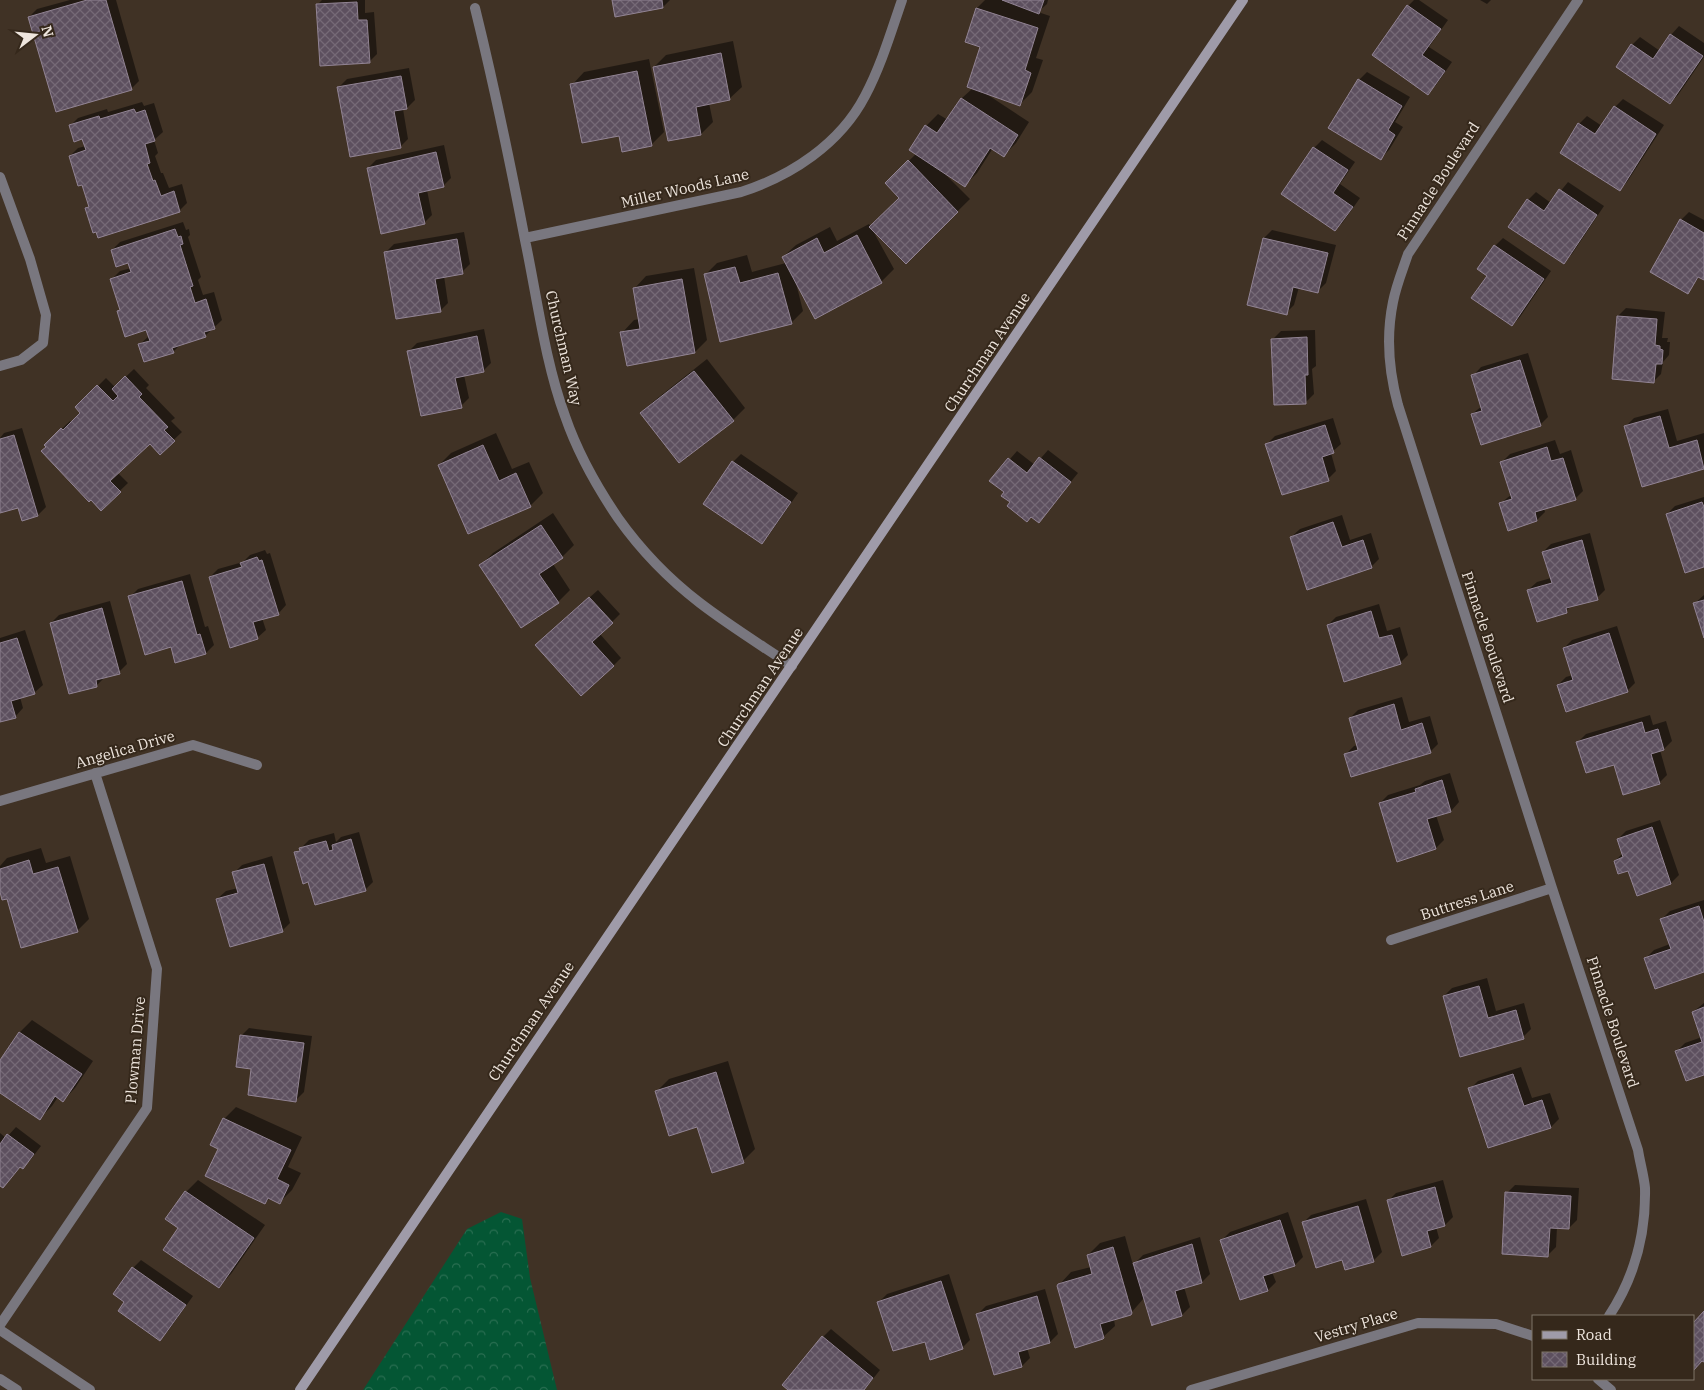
<svg xmlns="http://www.w3.org/2000/svg" width="1704" height="1390" font-family="'IBM Plex Serif',serif">
	<defs>
		<pattern id="forest-crowns" width="20" height="18" patternUnits="userSpaceOnUse" patternTransform="scale(1.25)"><rect width="20" height="18" fill="#045634"/><path d="M2 6a3 3 0 1 1 6 0M12 15a3 3 0 1 1 6 0" fill="none" stroke="#296e51"/></pattern>
		<pattern id="building-cross-hatch" width="8" height="8" patternUnits="userSpaceOnUse" patternTransform="scale(1.25)"><rect width="8" height="8" fill="#5d505f"/><path d="M0 0l8 8M0 8l8-8" fill="none" stroke="#756976"/></pattern>
	</defs>
	<rect width="100%" height="100%" fill="#403225"/>
	<path fill="url(#forest-crowns)" d="M501,1212L522,1219L530,1278L557,1390H363L467,1229Z"/>
	<path fill="#0007" d="M70,0H116L139,81L131,89L29,17L37,9Z
		M322,0H365V13L374,12L377,54L369,62L317,5Z
		M613,0H670L663,7Z
		M985,0H1048L1047,4L1038,12L1050,16L1036,58L1043,60L1032,92L1020,104L985,93L1029,122L1016,143L1004,155L993,148L977,173L965,185L945,174L970,199L906,262L872,229L894,269L881,282L815,317L796,283L803,311L791,323L705,275L717,263L747,255L752,272L786,263L783,257L796,245L830,227L837,241L869,224L871,227L900,198L886,183L916,154L926,126L938,114L948,120L962,98L973,88L982,46L966,41L977,8Z
		M1414,0H1419L1448,20L1429,47L1452,62L1436,85L1428,93L1408,6Z
		M1480,0H1491L1487,4Z
		M1679,26L1704,43V57L1678,95L1670,103L1632,45L1640,37L1660,51L1671,35Z
		M733,41L742,87L729,99L709,103L713,122L701,134L654,67L666,55Z
		M649,59L664,132L651,145L620,134L572,85L584,72Z
		M409,68L415,100L407,108L403,109L408,139L400,147L339,87L347,79Z
		M1367,72L1410,97L1395,122L1403,127L1389,150L1381,158L1359,80Z
		M1623,99L1664,125L1627,182L1619,190L1579,124L1587,116L1602,126L1615,107Z
		M142,102L144,106L154,103L163,132L154,140L158,153L155,156L161,173H163L169,188L182,184L187,203L179,211L86,209L90,205L83,183L70,156L78,148L86,146L83,137L70,126L78,118L107,109L108,112Z
		M1322,140L1355,162L1340,184L1360,198L1343,222L1335,230L1283,194L1314,148Z
		M444,145L451,178L443,186L427,190L432,215L424,223L368,168L376,160Z
		M1568,182L1604,206L1572,254L1564,262L1528,200L1536,192L1551,203Z
		M1689,212L1704,220V278L1700,276L1687,292L1681,220Z
		M183,222L186,230L189,229L190,235L188,237L201,277L198,280L203,295L214,292L222,320L205,336L181,344L173,352L139,345L149,336L147,329L118,311L121,309L112,279L120,271L131,268L129,261L112,250L120,242Z
		M1272,230L1336,245L1326,283L1318,291L1299,287L1294,305L1286,313L1248,304L1264,238Z
		M464,232L470,264L462,272L444,276L448,303L440,311L386,252L394,244Z
		M1503,238L1551,271L1520,317L1512,325L1495,246Z
		M694,268L707,340L695,352L622,333L634,320L640,319L634,289L646,276Z
		M1626,308L1665,312L1662,338H1668L1667,342H1670L1669,355L1663,362L1661,374L1653,382L1618,316Z
		M484,329L491,363L483,371L464,375L469,398L461,406L409,351L417,343Z
		M1315,330L1316,366L1312,369L1314,394L1306,402L1273,339L1281,331Z
		M1528,353L1548,417L1540,425L1472,414L1482,406L1473,376L1481,367Z
		M707,359L745,408L733,420L641,413L654,401Z
		M134,369L149,385L146,388L175,418L171,421L182,432L160,453L150,442L117,472L128,483L101,509L53,437L70,421L72,423L82,413L77,407L106,378L115,387Z
		M1668,409L1677,441L1704,433V468L1643,485L1626,426L1634,418Z
		M1333,418L1341,444L1331,453L1336,471L1328,479L1267,444L1275,436Z
		M22,428L46,507L38,515L19,506L0,512V438L4,433Z
		M496,433L512,469L529,462L543,493L530,506L469,533L439,465L451,453Z
		M1555,440L1560,454L1571,450L1583,491L1575,499L1544,508L1545,512L1537,520L1501,503L1512,494L1502,462L1510,454Z
		M1048,450L1078,473L1039,521L1012,502L1006,492L991,481L1017,451L1035,465Z
		M741,454L798,493L769,535L761,543L705,503L733,462Z
		M1704,497V566L1667,514L1675,506Z
		M553,513L574,545L562,557L553,564L570,590L558,602L481,565L493,553Z
		M1342,515L1350,540L1371,533L1379,559L1371,567L1291,537L1300,529Z
		M1590,533L1605,590L1597,598L1572,605L1566,611L1528,590L1537,582L1551,578L1543,552L1551,544Z
		M265,550L267,554L270,553L286,605L278,614L262,618L266,630L257,638L210,577L218,569L243,562L250,555Z
		M190,574L205,627L208,626L214,645L206,653L172,646L130,597L138,589Z
		M598,590L620,614L600,634L621,658L613,666L545,637Z
		M1704,595V634L1694,604Z
		M110,601L127,664L119,672L105,677L96,686L51,623L59,615Z
		M1379,604L1387,631L1400,627L1408,655L1400,663L1328,625L1336,617Z
		M1617,626L1635,683L1627,691L1558,685L1566,677L1573,675L1564,648L1572,640Z
		M25,630L43,685L34,693L20,697L23,708L15,717L0,721V638Z
		M1402,697L1409,722L1430,716L1438,744L1430,752L1346,754L1354,746L1358,745L1350,718L1358,710Z
		M1650,715L1653,725L1666,721L1672,741L1664,749L1660,750L1667,775L1659,783L1615,764L1578,742L1586,734Z
		M1450,773L1459,802L1451,811L1436,815L1444,840L1436,848L1380,803L1388,795L1420,785L1425,781Z
		M1660,820L1679,875L1671,883L1628,869L1615,861L1623,853L1618,839L1626,831Z
		M359,832L373,882L365,890L309,881L296,853L309,840L334,833L336,842L341,837Z
		M41,848L46,863L70,856L89,919L77,931L8,897L0,888V866L7,858Z
		M272,856L290,923L282,931L217,899L226,891L238,888L234,873L242,865Z
		M1704,900V971L1646,958L1654,950L1670,944L1662,919L1670,911Z
		M1487,978L1496,1011L1524,1003L1531,1029L1523,1037L1444,996L1452,988Z
		M1704,1003V1074L1677,1051L1685,1043L1702,1037L1693,1012Z
		M32,1020L93,1061L75,1088L63,1101L58,1097L52,1106L40,1118L0,1092V1063L20,1032Z
		M249,1028L312,1036L304,1092L296,1100L253,1068L241,1036Z
		M728,1061L755,1149L743,1161L657,1091L669,1079Z
		M1521,1067L1532,1098L1550,1093L1559,1119L1551,1127L1470,1089L1478,1081Z
		M236,1107L302,1137L288,1167L301,1173L292,1190L280,1202L270,1198L265,1203L220,1149L224,1119Z
		M16,1127L41,1146L31,1159L23,1167L21,1166L3,1187L0,1184V1133L6,1138Z
		M198,1180L265,1225L231,1274L219,1286L180,1228L186,1192Z
		M1443,1180L1453,1217L1445,1225L1436,1227L1439,1238L1431,1246L1388,1201L1396,1193Z
		M1515,1185L1579,1188L1577,1220L1569,1228L1557,1227L1556,1247L1548,1255L1507,1193Z
		M1366,1199L1382,1252L1373,1261L1343,1259L1303,1223L1311,1215Z
		M1288,1212L1303,1257L1295,1265L1272,1272L1276,1282L1268,1290L1222,1240L1230,1232Z
		M1125,1236L1133,1265L1143,1255L1200,1237L1210,1274L1202,1282L1184,1287L1190,1307L1182,1315L1145,1297L1130,1314L1114,1319L1115,1326L1102,1338L1059,1285L1071,1272L1091,1267L1088,1255L1100,1243Z
		M141,1260L193,1296L168,1331L160,1339L126,1302L115,1293L133,1268Z
		M949,1274L970,1340L962,1348L925,1340L879,1302L887,1294Z
		M1045,1289L1058,1334L1050,1342L1027,1348L1030,1358L1022,1366L978,1314L986,1306Z
		M831,1329L880,1370L864,1390H790L823,1337Z"/>
	<path fill="url(#building-cross-hatch)" stroke="#928494" d="M87,0H106L132,90L56,112L28,17Z
		M612,0H662L663,8L615,17Z
		M1002,0H1044L1039,14Z
		M357,2L358,20H367L370,63L320,66L316,4Z
		M1407,5L1441,29L1422,55L1445,71L1428,95L1372,55Z
		M976,8L1038,28L1025,70L1031,73L1020,106L967,87L980,47L965,42Z
		M1670,34L1703,56L1670,104L1616,67L1631,44L1653,59Z
		M721,53L730,100L696,107L701,135L668,141L653,67Z
		M637,71L652,146L622,152L619,136L582,143L570,84Z
		M401,76L407,109L394,111L401,148L350,157L337,87Z
		M1358,79L1402,106L1388,130L1395,135L1381,160L1328,128Z
		M961,98L1018,135L1004,157L990,148L965,187L909,150L925,125L937,133Z
		M1614,106L1656,134L1620,191L1560,153L1578,123L1595,134Z
		M134,109L136,113L145,110L155,141L145,144L150,163L147,164L153,181L155,180L161,196L174,191L180,212L98,238L96,232L93,233L85,208L89,207L82,185L78,186L69,156L86,150L82,139L74,142L69,125L99,116L100,119Z
		M1313,147L1348,170L1333,193L1353,207L1335,231L1281,194Z
		M436,152L444,187L418,193L425,224L381,234L367,168Z
		M908,160L958,212L906,264L869,227L899,198L885,183Z
		M1559,189L1597,215L1564,264L1508,227L1527,199L1544,211Z
		M1680,219L1704,233V280L1698,277L1688,294L1650,272Z
		M175,229L178,237L181,236L183,244L180,245L193,286L190,287L195,303L206,299L215,329L204,332L206,337L172,348L174,353L144,362L138,344L150,341L146,330L125,337L117,311L120,310L110,279L131,272L128,263L116,267L111,250Z
		M857,235L882,283L815,319L782,257L817,238L824,253Z
		M1263,238L1328,253L1318,293L1293,287L1287,315L1247,305Z
		M457,239L463,274L435,279L441,312L396,319L384,252Z
		M1494,245L1544,279L1512,326L1471,298L1487,276L1477,269Z
		M735,267L740,283L778,273L792,324L720,342L704,274Z
		M682,279L695,353L627,366L620,332L640,329L633,288Z
		M1617,316L1657,319L1655,345L1660,346V349L1663,350L1662,364H1656L1654,383L1612,379Z
		M477,336L484,372L455,378L462,408L421,416L407,351Z
		M1307,337L1308,375H1305L1306,404L1274,405L1271,339Z
		M1520,360L1541,426L1481,445L1471,414L1482,411L1471,375Z
		M694,371L734,421L679,463L640,413Z
		M125,376L142,394L139,397L168,427L164,430L175,441L160,455L150,444L110,481L121,492L101,511L91,500L89,502L41,451L46,447L44,445L61,428L63,430L80,413L75,407L97,385L113,401L118,396L112,389Z
		M1660,416L1669,448L1697,440L1704,469L1642,487L1624,426Z
		M1325,425L1334,453L1322,457L1329,481L1282,495L1265,444Z
		M14,435L38,516L22,521L18,508L0,513V439Z
		M483,445L499,481L516,473L531,507L468,534L438,465Z
		M1547,447L1551,461L1563,458L1576,500L1535,512L1537,521L1508,531L1499,503L1512,499L1500,462Z
		M1039,457L1071,482L1039,523L1031,517L1027,522L1007,506L1010,502L1001,496L1004,492L989,481L1008,458L1027,473Z
		M732,461L791,502L762,544L703,504Z
		M1702,502L1704,507V567L1685,573L1666,514Z
		M1333,522L1342,547L1363,540L1372,568L1307,590L1290,537Z
		M541,525L563,558L539,574L559,603L521,628L479,565Z
		M1582,540L1598,600L1566,608L1567,613L1537,622L1527,590L1552,583L1542,552Z
		M257,557L259,561L262,560L279,615L253,622L258,639L230,648L209,577L242,567L240,563Z
		M182,581L197,635L200,634L206,654L175,663L171,647L145,655L128,596Z
		M589,597L613,623L592,642L614,666L581,696L535,645Z
		M1704,600V638L1693,603Z
		M102,608L120,674L96,680L97,687L69,694L50,623Z
		M1371,611L1379,638L1392,635L1401,664L1344,682L1327,625Z
		M1609,633L1628,692L1566,712L1557,685L1573,680L1563,648Z
		M17,638L35,694L11,701L16,718L0,722V643Z
		M1394,704L1401,730L1422,723L1431,753L1351,777L1344,754L1358,750L1349,718Z
		M1642,722L1645,733L1658,729L1664,750L1651,754L1660,784L1623,795L1614,765L1586,773L1576,742Z
		M1442,780L1451,812L1427,819L1436,849L1397,862L1379,803L1416,792L1415,789Z
		M1652,827L1671,884L1637,896L1628,871L1618,874L1614,861L1623,857L1617,839Z
		M351,839L366,891L315,905L308,882L303,884L294,852L300,851L299,848L326,841L329,851L333,850L332,845Z
		M29,860L33,874L58,867L78,932L21,948L7,899L2,900L0,892V869Z
		M264,864L283,932L230,947L216,899L238,893L232,872Z
		M1699,906L1704,922V972L1655,989L1644,958L1671,949L1660,919Z
		M1479,986L1488,1018L1516,1010L1524,1039L1460,1057L1443,996Z
		M1704,1007V1075L1686,1081L1675,1051L1702,1042L1692,1012Z
		M19,1032L82,1074L63,1102L55,1096L40,1120L0,1093V1060Z
		M240,1035L304,1043L296,1102L248,1095L251,1069L236,1067Z
		M716,1072L744,1163L712,1173L697,1127L669,1136L655,1091Z
		M1513,1074L1524,1106L1542,1100L1551,1128L1488,1148L1468,1088Z
		M223,1118L291,1150L277,1179L289,1185L280,1204L268,1198L265,1204L205,1176L218,1149L210,1145Z
		M7,1134L34,1154L23,1169L20,1167L3,1188L0,1186V1144Z
		M1435,1187L1445,1226L1427,1231L1431,1247L1402,1256L1387,1200Z
		M185,1191L254,1238L219,1288L163,1250L178,1228L165,1219Z
		M1505,1192L1571,1196L1569,1229L1550,1228L1548,1257L1502,1254Z
		M1358,1206L1374,1262L1345,1270L1342,1260L1316,1268L1302,1222Z
		M1280,1220L1295,1266L1263,1276L1268,1291L1240,1300L1220,1240Z
		M1192,1244L1202,1283L1175,1291L1182,1316L1153,1325V1324L1152,1326L1133,1263Z
		M1113,1247L1132,1313L1131,1315L1100,1324L1104,1338L1103,1339L1075,1348L1057,1286L1058,1284L1092,1274L1087,1255Z
		M132,1267L186,1305L160,1341L118,1311L124,1302L113,1294Z
		M941,1281L963,1349L930,1360L925,1342L893,1351L877,1302Z
		M1037,1296L1050,1343L1018,1352L1022,1367L994,1375L976,1314Z
		M1704,1311V1362L1702,1361L1693,1371V1323Z
		M822,1336L873,1378L864,1390H788L782,1385Z"/>
	<g fill="none" stroke-linecap="round" stroke-linejoin="round">
		<path stroke="#79777f" stroke-width="10" d="M0,177L30,259L46,315L43,343L21,360L0,366"/>
		<path stroke="#79777f" stroke-width="10" d="M1578,0L1408,254C1403,269 1396,286 1393,302C1386,336 1389,372 1398,405L1552,888L1638,1150C1640,1163 1644,1176 1645,1188C1646,1234 1634,1278 1609,1316
			M475,8C494,85 510,162 525,240C537,297 545,362 565,416C577,451 597,487 618,518C640,549 670,580 700,603C730,626 761,645 792,666
			M525,238L741,192C791,176 840,144 865,96C881,66 891,32 902,0
			M0,801L193,745L257,765
			M1391,940L1552,888
			M0,1325L147,1108L157,969L95,773
			M0,1330L90,1390
			M0,1379L17,1390
			M1598,1379L1611,1390
			M1191,1390L1418,1323L1496,1324L1533,1336"/>
		<path stroke="#9f9ba9" stroke-width="10" d="M300,1390L1243,0"/>
	</g>
	<g text-anchor="middle" dominant-baseline="central" stroke-width="4" stroke-linejoin="round" paint-order="stroke">
		<g font-size="15" fill="#eee5dd" stroke="#35281b">
			<text transform="translate(1438 181) rotate(-57)">Pinnacle Boulevard</text>
			<text transform="translate(685 188) rotate(-13)">Miller Woods Lane</text>
			<text transform="translate(564 348) rotate(77)">Churchman Way</text>
			<text transform="translate(987 352) rotate(-56)">Churchman Avenue</text>
			<text transform="translate(1488 637) rotate(72)">Pinnacle Boulevard</text>
			<text transform="translate(760 687) rotate(-56)">Churchman Avenue</text>
			<text transform="translate(125 749) rotate(-16)">Angelica Drive</text>
			<text transform="translate(1467 900) rotate(-18)">Buttress Lane</text>
			<text transform="translate(531 1021) rotate(-56)">Churchman Avenue</text>
			<text transform="translate(1613 1022) rotate(72)">Pinnacle Boulevard</text>
			<text transform="translate(135 1050) rotate(-85)">Plowman Drive</text>
			<text transform="translate(1356 1325) rotate(-17)">Vestry Place</text>
		</g>
	</g>
	<rect x="1532" y="1315" width="162" height="65" fill="#35281b" stroke="#7f7469"/>
	<rect x="1542" y="1331" width="25" height="8" fill="#9f9ba9" stroke="#7f7469"/>
	<text x="1576" y="1340" font-size="15" fill="#eee5dd">Road</text>
	<rect x="1542" y="1352" width="25" height="15" fill="url(#building-cross-hatch)" stroke="#7f7469"/>
	<text x="1576" y="1365" font-size="15" fill="#eee5dd">Building</text>
	<g transform="translate(35 35) rotate(74)" stroke="#35281b" stroke-width="4" paint-order="stroke">
	<path d="M0-4L9 19L0 12L-9 19Z" fill="#eee5dd"/>
	<text y="-8" font-size="14" font-weight="bold" text-anchor="middle" fill="#eee5dd">N</text>
	</g>
</svg>
